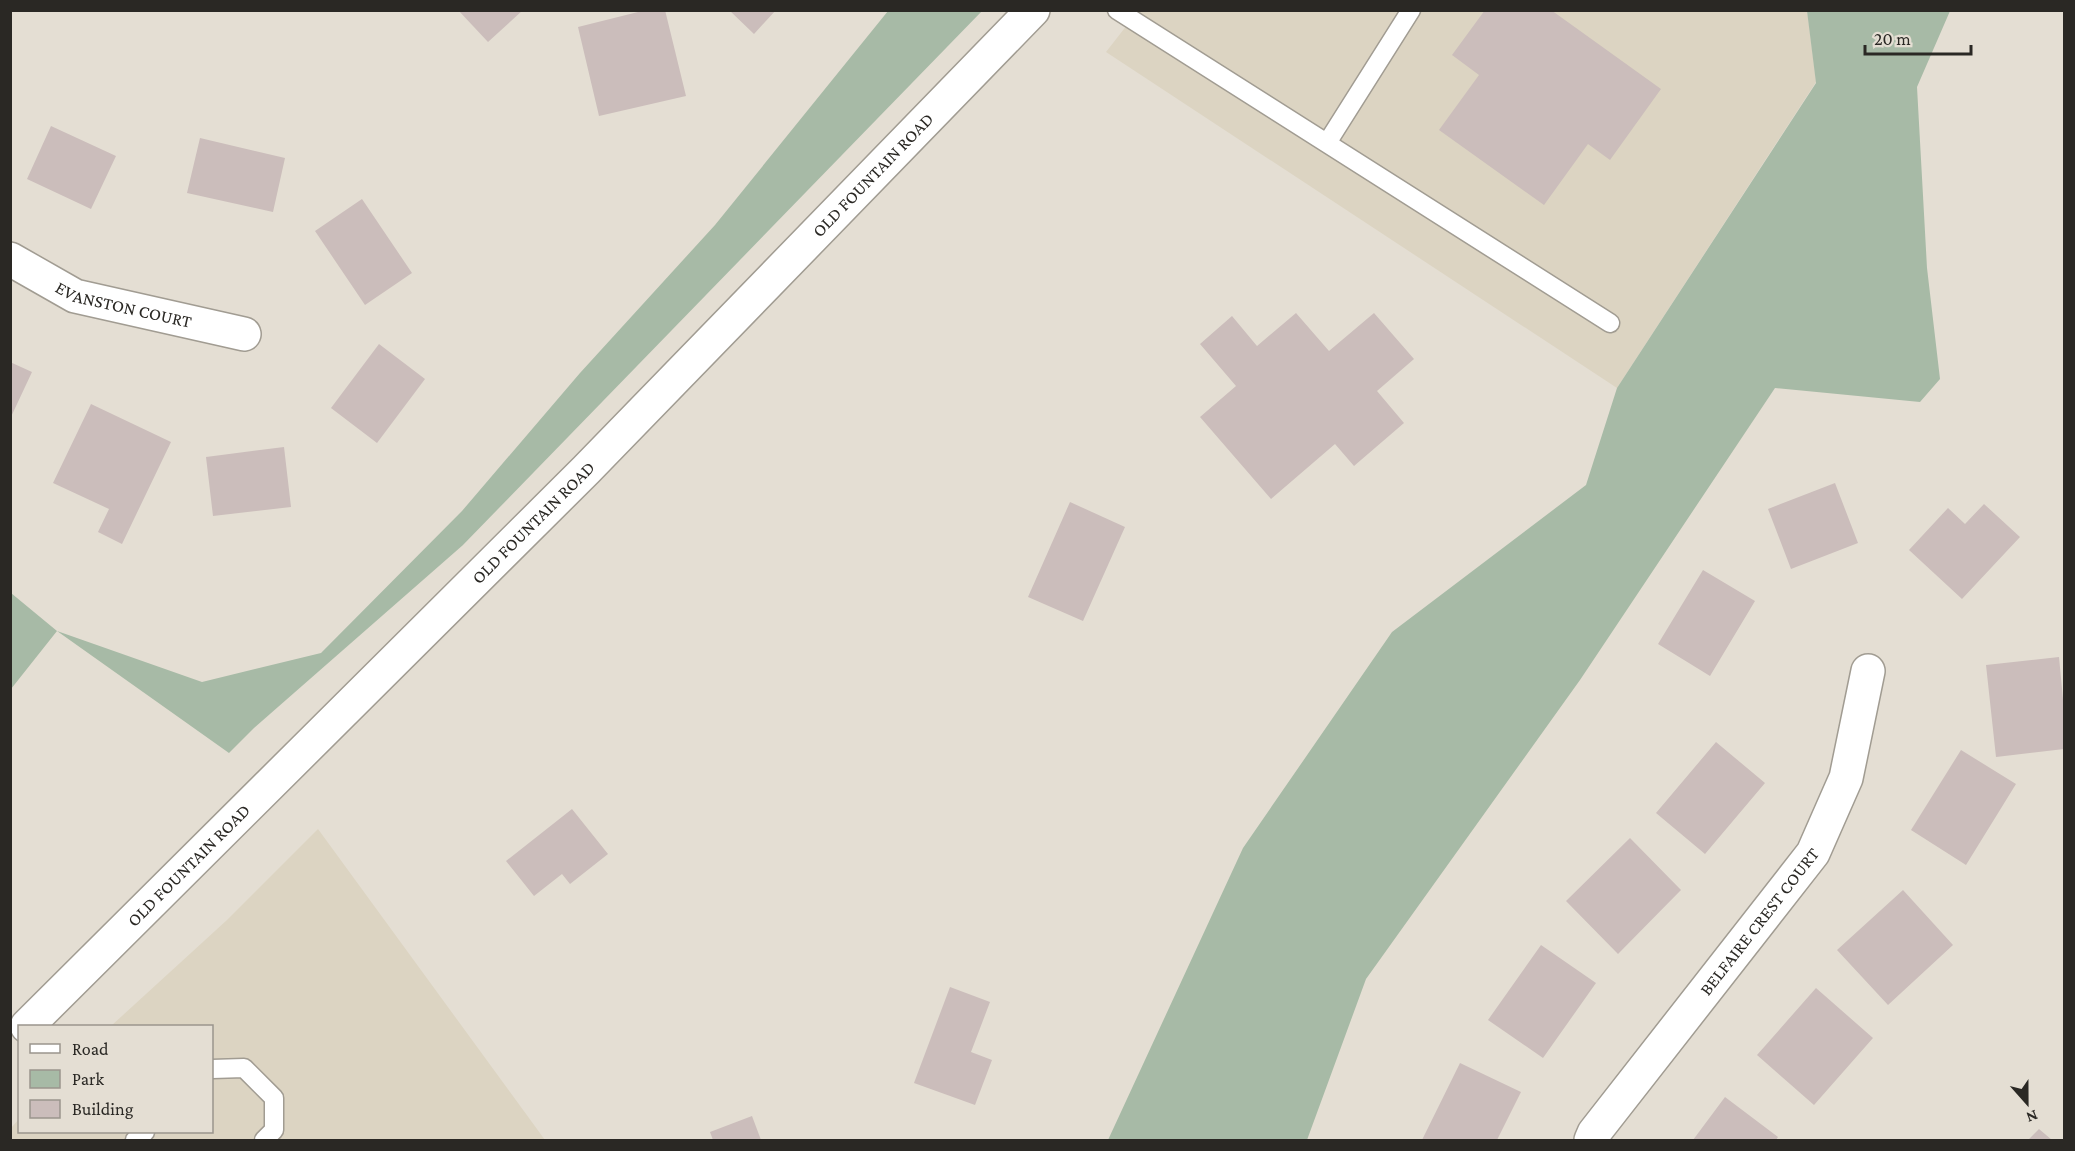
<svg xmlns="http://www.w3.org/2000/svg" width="2075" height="1151" font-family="'Crimson Pro',serif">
	<rect width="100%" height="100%" fill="#e4ded3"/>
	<path fill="#dcd4c2" d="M1807,10L1816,82L1617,388L1106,52L1138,11Z
		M318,829L545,1140H11V1128L19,1119L20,1132H212V1026H111L227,920Z"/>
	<path fill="#a7baa6" d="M888,11H982L463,545L254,728L229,753L57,631L11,689V593L57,631L202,682L321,653L462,511L580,373L715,225Z
		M1807,11H1950L1917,87L1927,268L1940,379L1920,402L1775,388L1580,680L1366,979L1307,1140H1108L1243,848L1392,632L1586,485L1617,388L1816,83Z"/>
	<path fill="#cbbdbb" d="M458,10H523L488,42Z
		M646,10H665L686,96L599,116L578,27Z
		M729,10H776L754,34Z
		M1485,10H1551L1661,89L1610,160L1588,144L1544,205L1439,130L1479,75L1452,55Z
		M51,126L116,156L91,209L27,179Z
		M200,138L285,158L273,212L187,193Z
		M362,199L412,273L365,305L315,231Z
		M1296,313L1329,351L1374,313L1414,359L1377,391L1404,423L1354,466L1335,444L1271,499L1200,417L1236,386L1200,344L1232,316L1257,346Z
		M379,344L425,379L377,443L331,408Z
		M10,362L32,372L10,419Z
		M91,404L171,442L122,544L98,532L109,509L53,483Z
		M284,447L291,507L213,516L206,457Z
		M1835,483L1858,543L1791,569L1768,509Z
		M1070,502L1125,527L1083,621L1028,597Z
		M1984,504L2020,537L1962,599L1909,550L1948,508L1965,524Z
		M1703,570L1755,601L1710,676L1658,644Z
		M2059,657L2064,710V749L1996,757L1986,665Z
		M1716,742L1765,783L1705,854L1656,813Z
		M1961,750L2016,784L1966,865L1911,830Z
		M572,809L608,854L570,884L562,874L534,896L506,861Z
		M1630,838L1681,890L1618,954L1566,901Z
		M1903,890L1953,945L1888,1005L1837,950Z
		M1541,945L1596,983L1543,1058L1488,1020Z
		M950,987L990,1002L971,1052L992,1060L975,1105L914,1083Z
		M1816,988L1873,1038L1814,1105L1757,1055Z
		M1460,1063L1521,1092L1497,1140H1422Z
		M1725,1097L1778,1137L1776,1140H1693Z
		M752,1116L761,1140H713L710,1132Z
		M2039,1129L2052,1140H2028Z"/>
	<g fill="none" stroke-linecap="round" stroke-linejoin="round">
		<g stroke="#a19c92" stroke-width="21">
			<path id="service" d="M1117,10L1610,323
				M1327,143L1411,10
				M212,1069L244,1068L274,1098V1130L264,1140
				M135,1140L145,1132"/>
		</g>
		<g stroke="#a19c92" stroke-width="36">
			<g id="minor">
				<path id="s1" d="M10,259L75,296L244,334"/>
				<path id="s2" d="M1591,1140L1594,1133L1813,853L1846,778L1868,671"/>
			</g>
		</g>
		<g stroke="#a19c92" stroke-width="36">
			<g id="tertiary">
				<path id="s3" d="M27,1026L586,470L1033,10"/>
			</g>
		</g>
		<use href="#service" stroke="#fff" stroke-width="18"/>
		<use href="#minor" stroke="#fff" stroke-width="33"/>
		<use href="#tertiary" stroke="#fff" stroke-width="33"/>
	</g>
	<g text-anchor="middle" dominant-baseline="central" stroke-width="5" stroke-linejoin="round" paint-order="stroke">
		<g font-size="18" fill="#2a2824" stroke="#e4ded3">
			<text stroke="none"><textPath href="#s3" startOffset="1200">OLD FOUNTAIN ROAD</textPath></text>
			<text stroke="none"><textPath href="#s1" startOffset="124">EVANSTON COURT</textPath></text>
			<text stroke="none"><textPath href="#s3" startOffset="714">OLD FOUNTAIN ROAD</textPath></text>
			<text stroke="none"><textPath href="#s3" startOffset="228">OLD FOUNTAIN ROAD</textPath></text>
			<text stroke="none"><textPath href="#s2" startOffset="276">BELFAIRE CREST COURT</textPath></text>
		</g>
	</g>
	<rect width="2075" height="1151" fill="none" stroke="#2a2824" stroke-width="24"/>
	<rect x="18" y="1025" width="195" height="108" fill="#e4ded3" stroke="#9a958d" stroke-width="1.5"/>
	<rect x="30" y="1044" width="30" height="9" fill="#ffffff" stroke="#9a958d" stroke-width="1.5"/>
	<text x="72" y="1055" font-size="18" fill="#2a2824">Road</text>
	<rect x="30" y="1070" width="30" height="18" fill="#a7baa6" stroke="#9a958d" stroke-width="1.5"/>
	<text x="72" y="1085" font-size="18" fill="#2a2824">Park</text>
	<rect x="30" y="1100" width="30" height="18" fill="#cbbdbb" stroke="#9a958d" stroke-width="1.5"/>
	<text x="72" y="1115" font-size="18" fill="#2a2824">Building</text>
	<g transform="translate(2027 1103) rotate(159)" stroke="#e4ded3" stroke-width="4.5" paint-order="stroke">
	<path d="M0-4.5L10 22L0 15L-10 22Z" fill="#2a2824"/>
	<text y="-9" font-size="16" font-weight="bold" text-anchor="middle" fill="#2a2824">N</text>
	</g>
	<path d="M1865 45v9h106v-9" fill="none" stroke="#2a2824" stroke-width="3"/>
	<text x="1874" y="45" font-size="18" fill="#2a2824" stroke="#e4ded3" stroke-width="4.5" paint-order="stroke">20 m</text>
</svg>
